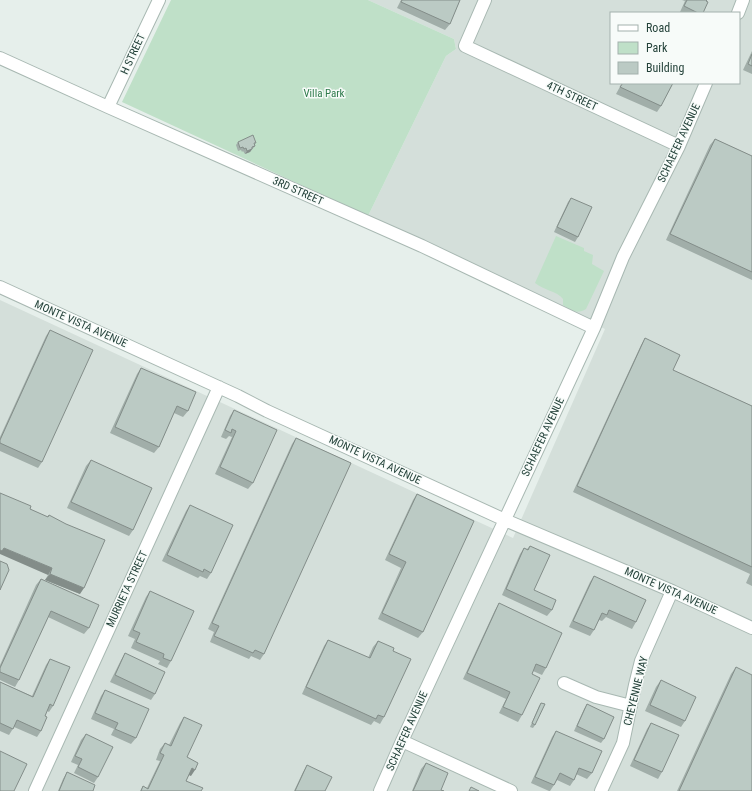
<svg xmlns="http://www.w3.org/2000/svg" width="752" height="791" font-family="'Roboto Condensed',sans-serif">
	<rect width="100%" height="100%" fill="#e6efeb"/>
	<path fill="#d4dfda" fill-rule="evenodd" d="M368,0H752V791H0V300L513,538L605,329L368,216L446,56L456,49L454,39ZM611,13H739V83H611Z"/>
	<path fill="#bfe0c8" d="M171,0H368L454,39L456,49L446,56L368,216L122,102Z
		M556,236L584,248V251L593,255L592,264L604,271L586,309C577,315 571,310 563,305V299C557,291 543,290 535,283Z"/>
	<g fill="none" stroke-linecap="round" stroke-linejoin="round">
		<g stroke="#a8b8b2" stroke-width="14">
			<path id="minor" d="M485,0L465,46L679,146
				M738,13L743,0
				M0,58L108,107L422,246L594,328
				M108,107L159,0
				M0,287L238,396L267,411L505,520L672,591L752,628
				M564,683L596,697L631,706
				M402,741L511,791
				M35,791L219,387
				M380,791L402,741L594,328L623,257L679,146L706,83
				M601,791L623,743L635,685L641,661L672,591"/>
		</g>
		<use href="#minor" stroke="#fff" stroke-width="12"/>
	</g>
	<path fill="#a1aea9" d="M401,0H460L450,24L445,30L397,8Z
		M682,0H707L703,13H681L680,12L685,1Z
		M752,51V74L743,70Z
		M622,83H673L661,106L657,112L616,94Z
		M715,139L752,156V280L666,240L710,145Z
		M238,142L255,145V146L250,152L245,154L243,151L242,152L241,150L238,151L236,145Z
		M571,198L578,237L575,242L554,232L568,202Z
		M50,330L42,462L38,468L0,451V437L46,336Z
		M645,338L673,370L752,406V586L746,583L750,574L573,492L641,345Z
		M141,368L188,411L183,417L174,413L159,447L154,453L110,433L137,374Z
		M234,410L253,483L248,489L215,474L232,437L229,436L226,439L221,437L230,416Z
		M296,438L264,654L260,660L251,656L249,659L210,642L214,632L208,629L292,444Z
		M91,460L133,530L129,536L67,508L86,466Z
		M417,494L423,632L418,638L378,619L401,568L385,560L413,500Z
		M190,505L211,573L207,579L200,576L198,578L162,561L186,511Z
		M30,509L47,517L49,515L80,594L45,580L48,575Z
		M530,546L534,590L552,610L547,616L502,595L520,554L524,548L527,549Z
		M594,576L636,622L632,629L606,617L602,621L599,620L594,630L590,636L569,627L590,582Z
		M41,579L89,628L84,634L48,617L19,680L15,687L0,680V665L36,585Z
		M150,591L171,661L167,668L158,664L160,661L131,648L135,639L128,636L146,597Z
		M499,603L546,668L542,675L533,671L532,674L522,715L518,722L499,713L506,699L463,679L495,610Z
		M328,640L368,658L373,647L378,641L393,651L384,717L380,724L374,721L371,725L302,694L324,646Z
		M125,653L155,694L151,700L110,682L121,660Z
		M50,659L53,706L49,712L47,711L45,716L41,731L37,737L14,727L9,735L0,731V682L32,696L46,665Z
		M736,667L752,791H677L731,674Z
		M661,680L685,721L681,727L645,711L656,687Z
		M105,690L136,738L131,744L111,735L114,729L91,719L101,696Z
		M541,703L535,725L533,728L530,727L539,706Z
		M587,704L604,739L601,743L574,731L584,709Z
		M184,717L187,757L191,776L189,775L186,781L201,791H140L143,786L147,788L160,761L156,760L160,749L165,743L169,745L180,723Z
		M651,723L662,772L658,779L630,766L647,729Z
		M556,731L592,773L587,779L576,774L574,780L570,786L557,780L554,785L550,791H549L531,783L552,737Z
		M86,734L98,777L94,783L74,773L78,765L71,762L81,740Z
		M426,763L441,790L444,791H412L421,769Z
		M307,765L325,791H294L303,772Z
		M67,772L93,791H58L63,779Z"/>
	<path fill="#838d89" d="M252,149L250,152L245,154L247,151Z
		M4,548L52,568L48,575L0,554V550Z
		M50,574L84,588L80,594L45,580Z
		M192,768L195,770L191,776L187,774Z"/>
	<path fill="#bbcac4" stroke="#838d89" d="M402,0H460L450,24L401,2Z
		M687,0H707L706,1L708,2L703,13H698L684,6Z
		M752,54V66L748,64Z
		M623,83H673L661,106L620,87Z
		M253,135L256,143H254L255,146L252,147V149L247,151L246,148L244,149L243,147L240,148L238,142Z
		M715,139L752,156V272L670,234Z
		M571,198L592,207L578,237L557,227Z
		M50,330L93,350L42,462L0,443V440Z
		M645,338L680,355L673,370L752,406V567L577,486Z
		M141,368L196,392L188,411L177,406L159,447L115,427Z
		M234,410L277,430L253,483L220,467L236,431L232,429L231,433L225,430Z
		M296,438L351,463L264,654L255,650L253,653L214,636L219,626L212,623Z
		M91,460L152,488L133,530L71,502Z
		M0,493L31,506L30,509L48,517L49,515L66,524L105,540L84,588L50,574L52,568L4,548L2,551L0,550Z
		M417,494L474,521L423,632L382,613L406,562L389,554Z
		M190,505L233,525L211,573L204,569L203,572L167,555Z
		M530,546L550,555L534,590L556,600L552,610L506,589L524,548L528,550Z
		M0,561L7,564L9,570L0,590Z
		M594,576L646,600L636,622L609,610L607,615L602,613L594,630L573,621Z
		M41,579L99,605L89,628L51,611L19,680L0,672V668Z
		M150,591L194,611L171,661L163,658L164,654L136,642L140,633L133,630Z
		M499,603L562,633L546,668L536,664L532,674L540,678L522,715L503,707L510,692L467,673Z
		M328,640L370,658L378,641L394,648L393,651L411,659L384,717L378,715L376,719L306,687Z
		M125,653L165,672L155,694L115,675Z
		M50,659L70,667L53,706L50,704L45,716L47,717L41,731L17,720L13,729L0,723V682L33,697Z
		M736,667L752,675V791H679Z
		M661,680L696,697L685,721L650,705Z
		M105,690L149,709L136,738L115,729L118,723L95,713Z
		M541,703L545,704L535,725L532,723Z
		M587,704L614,717L604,739L577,726Z
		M184,717L202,725L187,757L198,763L195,770L192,768L186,781L203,788L201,791H141L143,786L148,789L164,755L160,753L165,743L171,746Z
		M651,723L679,735L662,772L634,760Z
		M556,731L602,751L592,773L579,768L574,780L560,773L554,785L535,777Z
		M86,734L113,747L98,777L78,767L82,759L75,756Z
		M0,751L27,764L14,791H0Z
		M426,763L448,773L441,790L444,791H413Z
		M307,765L332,777L325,791H295Z
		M67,772L95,785L93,791H59Z
		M471,787L479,791H469Z"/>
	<g text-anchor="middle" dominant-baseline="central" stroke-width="3" stroke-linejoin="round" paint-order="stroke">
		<g font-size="11" fill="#24423a" stroke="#f7fbf9">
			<text transform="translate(133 54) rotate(-65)">H STREET</text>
			<text transform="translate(572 96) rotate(25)">4TH STREET</text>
			<text transform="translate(679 143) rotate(-65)">SCHAEFER AVENUE</text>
			<text transform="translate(298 191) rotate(24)">3RD STREET</text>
			<text transform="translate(81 324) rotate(24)">MONTE VISTA AVENUE</text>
			<text transform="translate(543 437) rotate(-65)">SCHAEFER AVENUE</text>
			<text transform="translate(375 460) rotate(25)">MONTE VISTA AVENUE</text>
			<text transform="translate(127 589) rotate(-65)">MURRIETA STREET</text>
			<text transform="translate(671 591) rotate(24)">MONTE VISTA AVENUE</text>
			<text transform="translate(636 691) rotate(-76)">CHEYENNE WAY</text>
			<text transform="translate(407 731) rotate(-66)">SCHAEFER AVENUE</text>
		</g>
		<g font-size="11" fill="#2d7a4b" stroke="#f7fbf9">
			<text x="324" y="93">Villa Park</text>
		</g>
	</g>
	<rect x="610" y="12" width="130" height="72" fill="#f7fbf9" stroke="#a3b1ad"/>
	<rect x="618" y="25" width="20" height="6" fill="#ffffff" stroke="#a3b1ad"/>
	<text x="646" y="32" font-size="12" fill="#24423a">Road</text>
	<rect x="618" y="42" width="20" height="12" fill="#bfe0c8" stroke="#a3b1ad"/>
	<text x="646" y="52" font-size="12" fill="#24423a">Park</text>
	<rect x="618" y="62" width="20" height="12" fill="#bbcac4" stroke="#a3b1ad"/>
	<text x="646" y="72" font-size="12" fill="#24423a">Building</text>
</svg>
